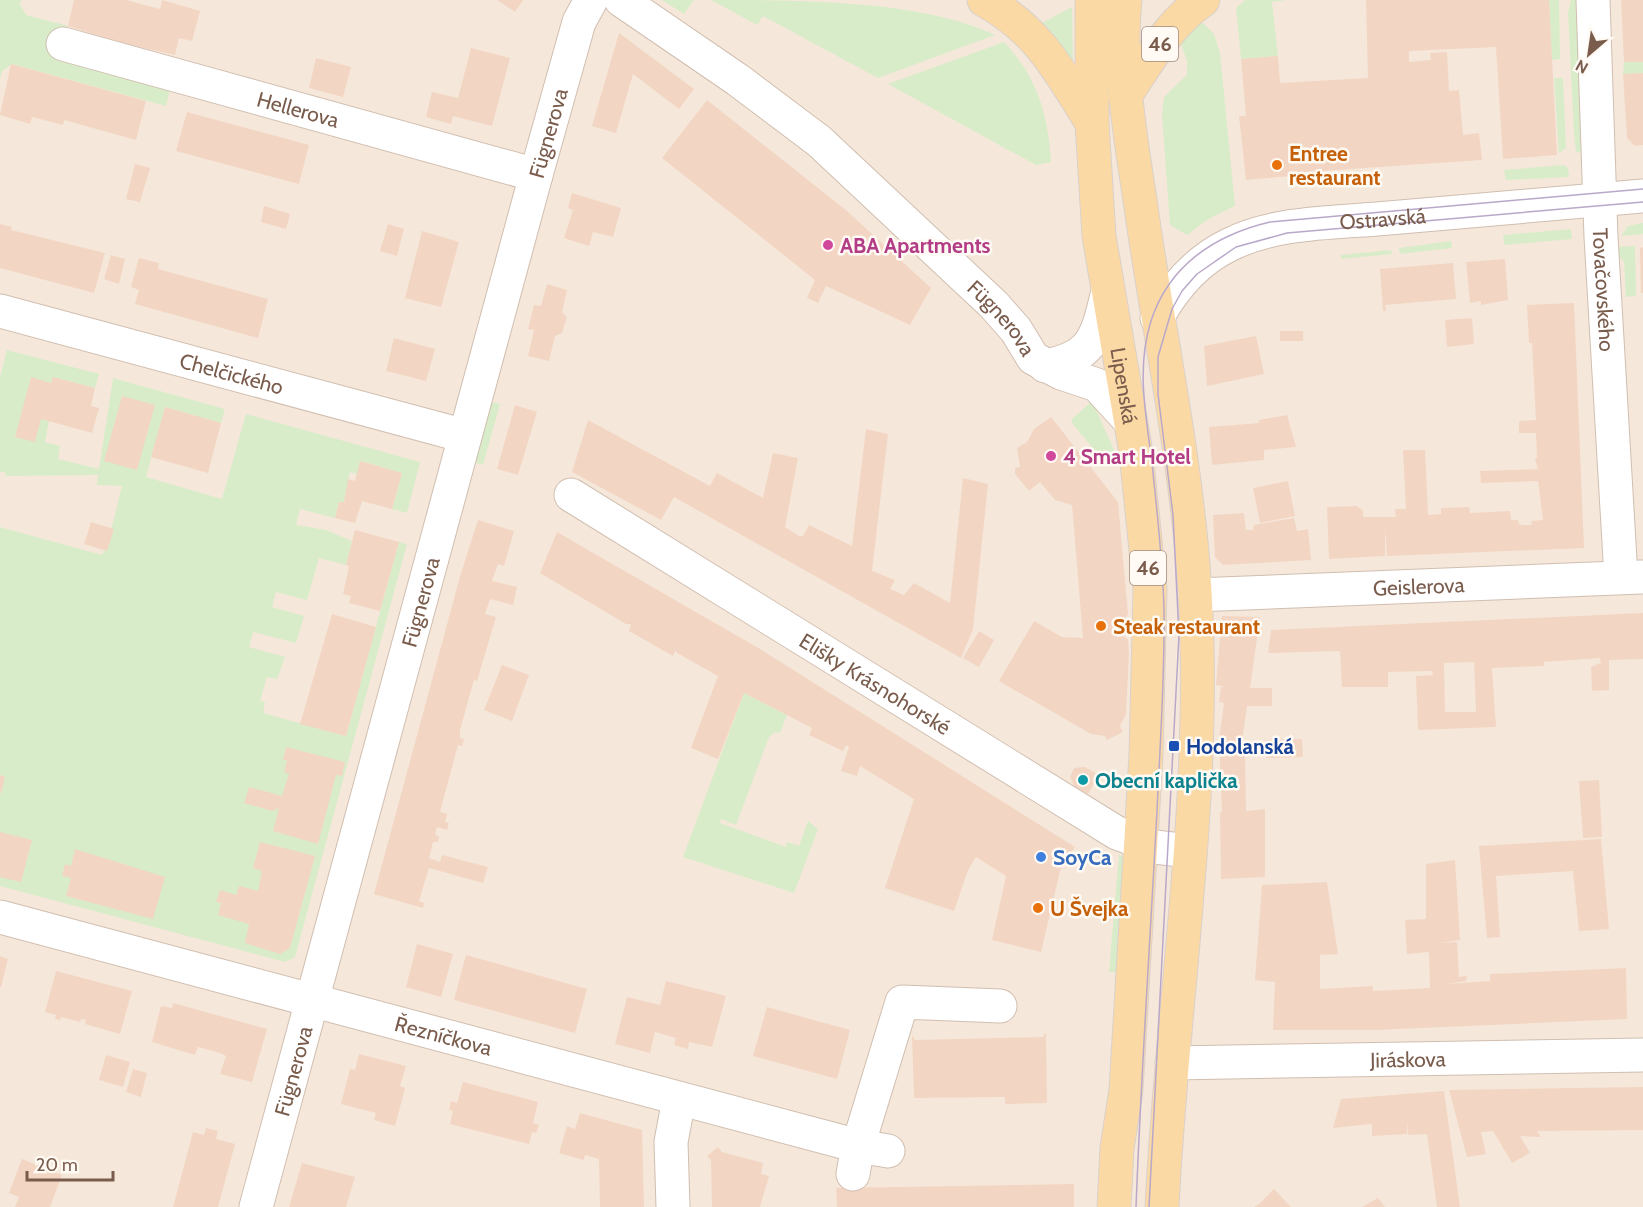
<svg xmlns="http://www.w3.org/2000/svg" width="1643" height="1207" font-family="Cabin,sans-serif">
	<rect width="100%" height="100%" fill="#fdf6ec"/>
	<path fill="#f5e8da" d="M0,0H1643V1207H0Z"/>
	<path fill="#d8ecc9" d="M0,0H21L20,4L26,15L68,26L58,60L170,89L166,106L12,64L2,71L0,79Z
		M662,0H694L684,14Z
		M711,0C796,0 923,0 995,35L878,78L763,16L757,25Z
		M1245,0H1286L1272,2L1278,56L1241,59L1236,8Z
		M1549,0H1559L1560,59L1552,60Z
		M1571,0H1580L1587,153L1576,152L1574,134L1568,12Z
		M1072,7L1073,61L1072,64L1040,24Z
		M1200,20L1214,34L1220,53L1235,206L1207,220L1187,235L1170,225L1162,115L1164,97L1187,75V61L1181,44Z
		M1004,42C1038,78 1048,115 1051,162L1036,165L888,84Z
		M1624,62H1643V73L1623,74Z
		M1554,78H1563L1566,148L1559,153Z
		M1563,165L1568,168L1569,177L1506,180L1504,170Z
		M1643,223V234L1621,236L1628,226Z
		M1571,229L1572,239L1504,245L1503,235Z
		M1451,241L1452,248L1400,254L1399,248Z
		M1635,246L1636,296L1626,297L1624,261L1617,257L1615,247Z
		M1391,250L1392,254L1341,259V255Z
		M7,350L99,374L95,388L53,377L51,383L31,378L16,436L41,419L49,421L45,442L60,446L58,459L99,469L113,378L225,409L221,423L165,407L146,477L222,499L246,414L420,462L407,513L392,509L402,473L361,461L357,474L350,472L344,502H339L335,518L300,509L296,525L326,530L352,541L346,565L319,558L307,600L276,592L272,607L304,616L296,643L253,632L249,647L285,657L277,679L267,677L260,701L265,702L263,713L346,736L399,542L407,544L295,957L285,962L0,886V527L102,555L104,550L106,551L122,486L97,485L98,475L5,476L6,473L0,471V377Z
		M489,402L500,404L483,465L473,462Z
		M1090,403L1095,407L1115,452L1103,460L1071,422L1073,418Z
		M744,693L787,715L780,733L775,732L769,737L736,825L721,819L720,823L786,847L787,842L799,846L808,821L818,829L794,893L683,857Z
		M1119,854L1123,857L1126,973L1109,972Z"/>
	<path fill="#f3d5c3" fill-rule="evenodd" d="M74,0H126L160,9L162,0L200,11L192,41L179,38L175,55L117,42L68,26Z
		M497,0H523L515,12Z
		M1366,0H1549L1557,155L1503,159L1496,47L1409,51V62L1431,60L1430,53L1447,52L1449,91L1459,90L1463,135L1479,133L1482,160L1291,173V176L1246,180L1239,116H1246L1241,59L1278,56L1280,83L1368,78Z
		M1621,0H1643V62H1624Z
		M619,33L694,89L679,109L633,74L616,133L592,126Z
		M471,48L510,58L492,126L453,116L451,124L426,117L432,92L458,98Z
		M316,58L351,67L343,97L309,88Z
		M11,64L146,101L136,140L64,120L63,125L32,117L30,124L0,115Z
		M1643,73V145L1635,146L1627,138L1623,74Z
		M707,100L847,211L931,288L910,325L826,286L818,303L807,298L815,280L662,158Z
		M187,112L309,145L299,184L176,151Z
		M135,164L150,168L140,202L126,199Z
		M572,193L621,208L613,237L593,232L589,246L564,238L573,210L568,208Z
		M264,206L290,214L286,229L261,222Z
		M0,224L12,227L11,230L105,253L94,293L0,268Z
		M388,224L404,229L397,256L380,251Z
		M422,231L459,242L441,307L405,298Z
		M1643,247V293H1641L1640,248Z
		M111,255L125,259L119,284L104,279Z
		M139,258L159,263L158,269L268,299L258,338L135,304L139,290L131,287Z
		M1505,259L1508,300L1481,305V301L1470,303L1466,262Z
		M1453,263L1456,299L1385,305L1386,311H1383L1380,269Z
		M547,284L567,290L562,312L567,317L562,333L555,336L549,361L528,356L534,330L528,329L534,305L541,306Z
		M1574,303L1584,548L1387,556L1385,527V556L1329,559L1327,507L1357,506L1363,511V517H1396L1395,509H1406L1403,450H1425L1428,515L1441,514V508L1469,507L1470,513L1510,511L1511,520H1518L1519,524L1523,525H1532L1531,521L1543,520L1538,481L1481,483L1480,471L1538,469L1535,459L1537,458L1536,433H1519V421L1536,420L1532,343H1529L1527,305Z
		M1472,318L1474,344L1447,347L1445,320Z
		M1280,331H1303V341H1280Z
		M1256,336L1264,374L1207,386L1204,346Z
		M394,338L435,349L426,381L386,371Z
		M31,377L51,383L53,377L95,388L91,406L99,408L92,433L41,419L35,442L15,437Z
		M122,396L155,405L137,470L104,461Z
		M515,405L537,412L518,475L497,469Z
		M165,407L221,423L208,473L151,457Z
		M1287,415L1296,447L1264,450V460L1212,465L1209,427L1259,423V420Z
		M1051,417L1118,502L1128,614L1116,632L1128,639L1129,655L1126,714L1120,726L1123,732L1107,740L1105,736L1091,734L999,681L1034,621L1062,637L1083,638L1072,505L1055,500L1040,482L1029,491L1015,474V468L1020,467L1017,448L1027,442L1034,429Z
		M588,420L710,486L717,473L763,498L773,453L798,458L785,527L799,536H803L809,525L852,546L866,429L888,434L872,571L895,580L890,589L904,595L914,583L950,603L963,478L988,484L973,629L961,658L674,497L661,520L572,472Z
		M360,461L402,473L392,509L362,501L355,523L335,518L339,502H344L348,479L355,481Z
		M1288,481L1295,516L1260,523L1253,488Z
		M1244,513L1246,530H1253L1254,525L1294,518L1297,531L1308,529L1311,560L1223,565L1215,557L1213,515Z
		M478,520L514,531L504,566L498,564L492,581L517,587L513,605L490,599L485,614L496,617L477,681L474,680L460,730V738L464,739L462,746L458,745L440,812L447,814L445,822L449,823L447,830L437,827L435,835L439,836L438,842H433L429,858L440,862L442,855L488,867L483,883L429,868L419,901L424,903L423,908L374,894L461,573Z
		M91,522L114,529L107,551L84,544Z
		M355,530L399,542L380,611L349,603L351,596L343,594L349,566L346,565Z
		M557,532L760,649L1075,847L1060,871L1041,952L992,940L1006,876L976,857L968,870L954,911L885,888L914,799L860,766L857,776L841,771L849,747L846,745L843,751L809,735L812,728L744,693L718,759L691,748L718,676L677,653L676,650L673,656L629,631L631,624H626L540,573Z
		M1643,613V659L1609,660V690L1592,691L1591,667L1601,663L1600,658L1544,662V666L1492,668L1496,727L1418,730L1416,676L1433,675L1432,671L1388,672V687H1342L1340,651L1268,653L1271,630ZM1474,662L1476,712H1445L1444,663Z
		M332,614L376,627L346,736L300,724Z
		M1222,616L1260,617L1250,688H1272V706H1247L1241,748H1245L1246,811L1265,809V877L1221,879L1220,813L1222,812L1219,740L1224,703L1219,702L1221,687H1226L1216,685Z
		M979,631L994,640L979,667L963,658Z
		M502,665L529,675L512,721L484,710Z
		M1302,739L1303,757L1266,758L1265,740Z
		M286,747L345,762L342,776L336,775L318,844L273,831L279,808L272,811L244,803L249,787L282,796L289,774L284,772L287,760H283Z
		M1085,767L1099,775L1088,794L1074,786L1070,777L1074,768Z
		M0,775L5,777L1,793H0Z
		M1599,780L1602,837L1583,838L1579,781Z
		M0,832L32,840L21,882L0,877Z
		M1601,839L1609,929L1579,931L1573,871L1496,876L1500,937L1487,938L1479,846Z
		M260,842L315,856L290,948L280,954L245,943L249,924L218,915L221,903L216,902L220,890L236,895L239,886L258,891L262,871L253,868Z
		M75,849L165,877L153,919L66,896L71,878L62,876L65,864L71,866Z
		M1455,860L1460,940L1438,943L1457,942L1459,977L1467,976L1466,981L1447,984L1490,981V974L1626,968L1627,1019L1376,1030H1273L1275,982L1255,980L1262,885L1327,882L1338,954L1320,955V989L1373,986V991L1430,988L1429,952L1407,954L1405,920L1426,919V864Z
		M417,944L453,954L441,997L406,987Z
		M466,955L587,989L575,1033L454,1000Z
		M0,956L8,959L1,987H0Z
		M56,971L132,991L120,1034L85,1024L86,1020L81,1019L80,1022L61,1017L60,1020L55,1019L56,1015L45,1012Z
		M666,981L726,996L712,1047L689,1042L688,1049L674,1045L676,1038L655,1032L650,1053L615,1044L627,997L660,1005Z
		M173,1003L267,1029L252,1082L220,1074L226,1056L220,1053L198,1047L195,1055L152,1042L161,1006L172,1008Z
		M767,1007L850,1030L837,1079L753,1056Z
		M1046,1032L1047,1103L1005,1104V1097L914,1098L912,1035L915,1040L1043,1037Z
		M359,1054L406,1066L400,1086L405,1088L395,1126L374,1120L376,1113L341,1104L350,1069L355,1070Z
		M106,1055L130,1062L123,1087L99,1080Z
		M133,1069L147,1073L141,1097L126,1092Z
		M463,1082L538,1102L533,1123L539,1125L536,1133L532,1132L529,1144L450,1124L453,1111L449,1110L451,1101L457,1103Z
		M1643,1087V1130L1537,1131L1541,1137L1520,1136L1530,1153L1512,1163L1493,1131L1481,1132L1486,1154L1467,1157L1449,1090Z
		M1444,1091L1460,1207H1437L1427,1134L1408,1135V1121L1407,1134L1372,1136V1124L1333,1128L1341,1099Z
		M580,1113L642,1130L644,1207H600L599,1159L585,1155L584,1160L559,1153L567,1126L575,1129Z
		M206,1128L218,1131L216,1139L235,1144L218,1207H173L193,1132L204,1135Z
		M718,1147L722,1152L763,1163L761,1174L769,1176L760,1207H712L711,1160L707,1156Z
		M22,1159L62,1175L50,1207H15L19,1197L9,1193Z
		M302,1163L355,1177L346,1207H289Z
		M1074,1184V1207H837L836,1188Z
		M1274,1189L1291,1207H1254L1259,1204Z
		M1378,1198L1385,1207H1362Z"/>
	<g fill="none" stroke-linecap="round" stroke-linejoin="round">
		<g stroke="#d1beb0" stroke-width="35">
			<g id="minor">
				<path id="s1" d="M621,0L738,80L819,141L994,305L1016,330L1033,358L1061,373L1097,385L1130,421"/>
				<path id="s2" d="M1593,0L1601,237L1621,577"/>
				<path id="s3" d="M63,44L536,175"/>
				<path id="s4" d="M0,311L465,436"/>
				<path id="s5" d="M1157,318C1174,287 1196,261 1229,245C1276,221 1337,223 1389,218C1474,211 1558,203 1643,196"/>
				<path d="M1045,366C1092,358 1097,337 1107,295"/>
				<path id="s6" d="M571,495L1117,833L1155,847L1189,851"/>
				<path id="s7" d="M1195,595L1641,577"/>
				<path id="s8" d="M0,917L858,1146L888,1151"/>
				<path id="s9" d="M1172,1063L1643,1055"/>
				<path d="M853,1174L858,1146L902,1002L1000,1006"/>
				<path id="s10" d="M256,1207L536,175L579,22L591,0"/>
				<path d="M673,1207L671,1142L679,1099"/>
			</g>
		</g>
		<g stroke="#dad1cd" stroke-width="35">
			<g id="major">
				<path d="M984,0C1040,31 1059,71 1092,123"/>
				<path id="s11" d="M1092,0V123L1099,236L1136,453L1150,589L1146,755L1126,1090L1117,1148L1114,1207"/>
				<path d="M1125,0C1118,67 1130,134 1140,200C1158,331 1187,460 1195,592C1207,797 1172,1003 1162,1207"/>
				<path d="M1125,96C1148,62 1169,23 1203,0"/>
			</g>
		</g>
		<use href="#minor" stroke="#fff" stroke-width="33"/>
		<use href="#major" stroke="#fbd9a5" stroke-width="33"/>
		<path stroke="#b9a8c9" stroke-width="1.5" d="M1136,1207C1141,1075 1150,943 1157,811C1160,744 1165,677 1164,610C1163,561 1157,512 1152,463C1146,415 1136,368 1151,321C1169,265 1215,235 1270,222L1643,189
			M1149,1207L1179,635L1173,515L1158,394V357L1172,309L1182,291L1197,274L1236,247L1287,233L1643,202"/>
	</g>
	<g fill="#e8710a" stroke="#fffaf3" stroke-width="2">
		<circle cx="1277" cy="165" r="6"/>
		<circle cx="1101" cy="626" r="6"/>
		<circle cx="1038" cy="908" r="6"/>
	</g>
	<g fill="#d1479c" stroke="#fffaf3" stroke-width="2">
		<circle cx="828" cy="245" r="6"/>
		<circle cx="1051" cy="456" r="6"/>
	</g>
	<rect fill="#1a4fb4" stroke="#fffaf3" stroke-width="2" x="1168" y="740" width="12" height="12" rx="3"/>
	<circle fill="#0f9aa8" stroke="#fffaf3" stroke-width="2" cx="1083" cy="780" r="6"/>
	<circle fill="#3f7fe0" stroke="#fffaf3" stroke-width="2" cx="1041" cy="857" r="6"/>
	<g text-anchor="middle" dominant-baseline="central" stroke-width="5" stroke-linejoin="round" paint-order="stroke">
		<g fill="#fffaf3" stroke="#a28b7f" stroke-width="1.5">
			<rect x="1142" y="27" width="36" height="34" rx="4.5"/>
			<rect x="1130" y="551" width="36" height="34" rx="4.5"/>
		</g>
		<g font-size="20" font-weight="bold" fill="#7a5c4d">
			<text x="1160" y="44">46</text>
			<text x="1148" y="568">46</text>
		</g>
		<g font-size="21" fill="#7a5c4d" stroke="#fffaf3">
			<text stroke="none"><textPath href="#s3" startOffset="244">Hellerova</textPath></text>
			<text stroke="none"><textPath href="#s10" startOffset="1113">Fügnerova</textPath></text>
			<text stroke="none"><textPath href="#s5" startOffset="261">Ostravská</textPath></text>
			<text stroke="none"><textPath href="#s2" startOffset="290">Tovačovského</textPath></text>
			<text stroke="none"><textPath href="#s1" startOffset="498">Fügnerova</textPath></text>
			<text stroke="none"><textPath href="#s4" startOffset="240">Chelčického</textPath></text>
			<text stroke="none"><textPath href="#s11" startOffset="388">Lipenská</textPath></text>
			<text stroke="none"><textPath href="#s7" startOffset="224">Geislerova</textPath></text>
			<text stroke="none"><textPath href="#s10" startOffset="627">Fügnerova</textPath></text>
			<text stroke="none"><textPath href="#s6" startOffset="358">Elišky Krásnohorské</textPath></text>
			<text stroke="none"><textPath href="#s8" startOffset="459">Řezníčkova</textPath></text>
			<text stroke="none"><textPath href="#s9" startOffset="236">Jiráskova</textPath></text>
			<text stroke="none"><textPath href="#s10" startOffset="141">Fügnerova</textPath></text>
		</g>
		<g font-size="21" font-weight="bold" fill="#c56008" stroke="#fffaf3" text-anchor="start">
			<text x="1289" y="153">Entree<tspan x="1289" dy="24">restaurant</tspan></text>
			<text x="1113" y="626">Steak restaurant</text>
			<text x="1050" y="908">U Švejka</text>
		</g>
		<g font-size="21" font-weight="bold" fill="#b23c85" stroke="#fffaf3" text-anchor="start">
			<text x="840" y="245">ABA Apartments</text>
			<text x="1063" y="456">4 Smart Hotel</text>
		</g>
		<g font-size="21" font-weight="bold" fill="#164399" stroke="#fffaf3" text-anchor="start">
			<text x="1186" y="746">Hodolanská</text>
		</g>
		<g font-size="21" font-weight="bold" fill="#0d838f" stroke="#fffaf3" text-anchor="start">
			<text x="1095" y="780">Obecní kaplička</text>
		</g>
		<g font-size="21" font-weight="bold" fill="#366cbe" stroke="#fffaf3" text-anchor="start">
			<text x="1053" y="857">SoyCa</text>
		</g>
	</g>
	<g transform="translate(1589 54) rotate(209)" stroke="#fffaf3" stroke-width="4.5" paint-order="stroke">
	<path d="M0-4.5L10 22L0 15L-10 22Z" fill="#7a5c4d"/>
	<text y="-9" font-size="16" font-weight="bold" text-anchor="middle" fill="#7a5c4d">N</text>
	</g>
	<path d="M27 1171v9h86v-9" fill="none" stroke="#7a5c4d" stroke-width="3"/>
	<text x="36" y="1171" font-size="18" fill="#7a5c4d" stroke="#fffaf3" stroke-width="4.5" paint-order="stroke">20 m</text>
</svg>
